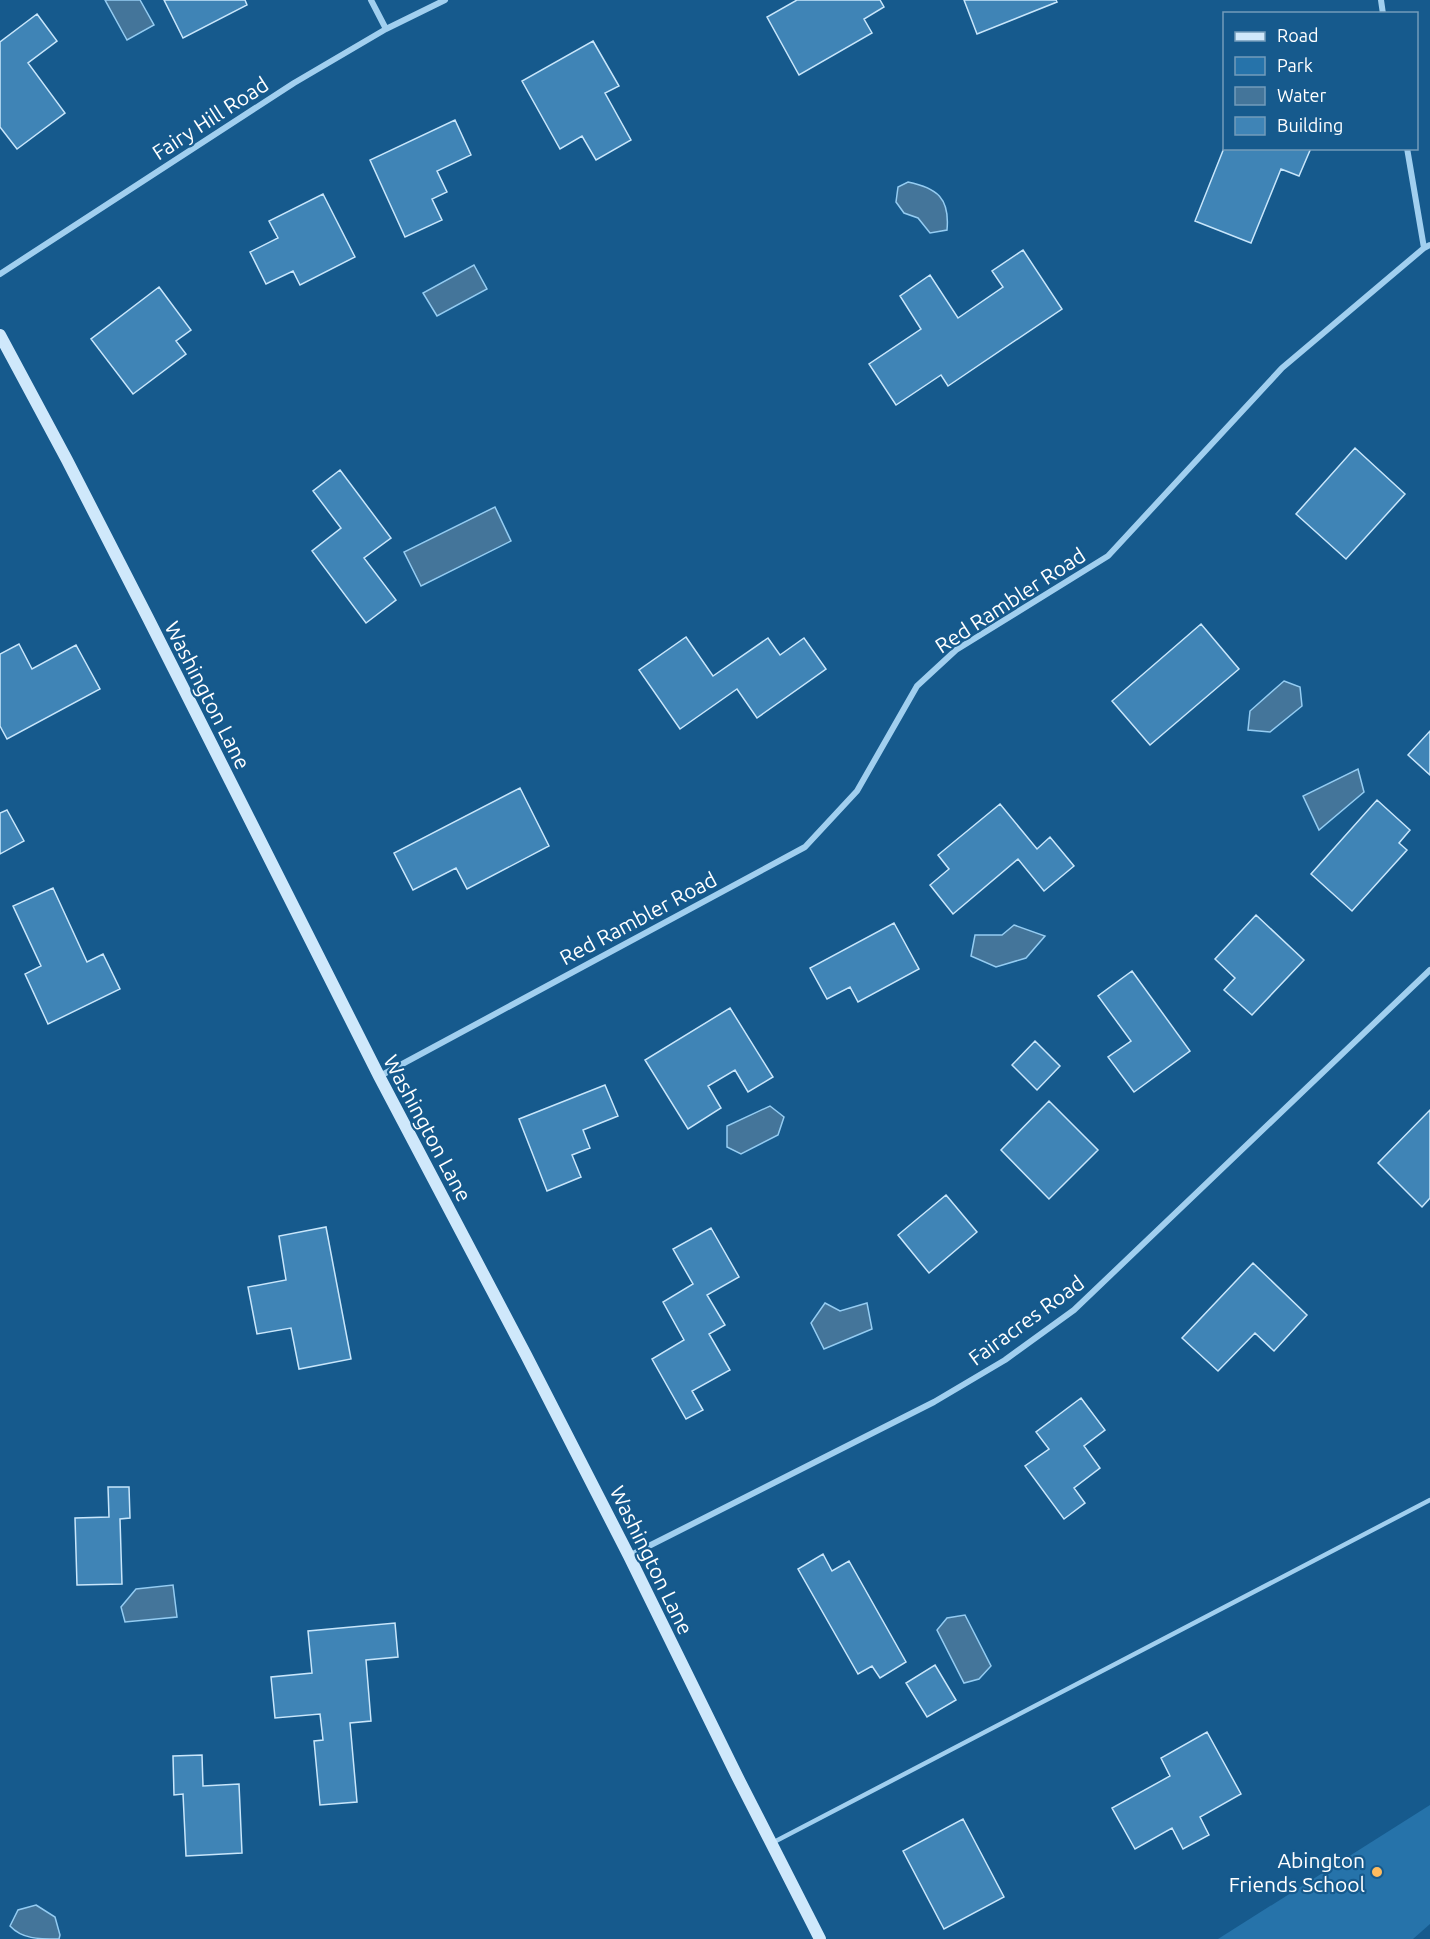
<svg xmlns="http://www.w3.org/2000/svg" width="1430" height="1939" font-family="Ubuntu,sans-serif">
	<rect width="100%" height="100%" fill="#165a8d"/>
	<path fill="#2673aa" d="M1430,1805V1924L1413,1939H1218Z"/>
	<path fill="#44759a" stroke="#94ccf2" stroke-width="1.5" d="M105,0H140L154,25L127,40Z
		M908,182C937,188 950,198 947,230L930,233L918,218L904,213L896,202L898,187Z
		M474,265L487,289L437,316L423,293Z
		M495,507L511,541L421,586L404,552Z
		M1284,681L1300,687L1302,706L1270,732L1248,730L1250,711Z
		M1358,769L1364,792L1319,830L1303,796Z
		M1014,925L1045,936L1026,958L996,967L971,956L975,935H1002Z
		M770,1106L784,1117L778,1135L741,1154L727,1147V1126Z
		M825,1303L840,1311L867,1303L872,1329L824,1349L811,1323Z
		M173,1585L177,1617L125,1622L121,1607L136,1589Z
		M965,1615L991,1666L979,1679L964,1683L937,1630L947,1618Z
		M36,1905L55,1917L60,1935L59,1939C38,1939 22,1939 10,1926L18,1910Z"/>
	<path fill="#3f84b6" stroke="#c8e6fb" stroke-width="1.5" d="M164,0H245L247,5L183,38Z
		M797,0H880L884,7L864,19L872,33L799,75L767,17Z
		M964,0H1056L1057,2L977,34Z
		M37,14L57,41L28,63L65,113L17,149L0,127V42Z
		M593,41L619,86L605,93L631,140L596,160L582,136L560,149L522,81Z
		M455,120L471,155L437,171L447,192L432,199L442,220L405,237L370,160Z
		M1224,148H1311L1299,176L1281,169L1251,243L1195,221Z
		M323,194L355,257L300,285L293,271L266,284L250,252L278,238L269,221Z
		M1023,250L1062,309L948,386L941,375L896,405L869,364L921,329L900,296L930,275L958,318L1003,287L992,271Z
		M159,287L191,330L176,341L186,354L133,394L91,339Z
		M1355,448L1405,494L1346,559L1296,514Z
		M340,470L391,538L364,558L396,600L366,623L312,551L341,528L313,491Z
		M1201,624L1239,669L1150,745L1112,701Z
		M686,637L713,676L768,638L780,655L804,638L826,669L757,718L737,689L680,729L639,670Z
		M19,644L32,669L76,645L100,689L7,739L0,726V654Z
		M1430,731V775L1408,755Z
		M520,788L549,846L467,889L456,868L413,890L394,853Z
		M1377,800L1410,830L1399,843L1407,850L1352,911L1311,874Z
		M1000,804L1037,849L1050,837L1074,866L1044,891L1018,859L953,914L930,885L949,869L938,855Z
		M7,810L24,841L0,854V813Z
		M53,888L87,962L103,954L120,989L48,1024L25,974L41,966L13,906Z
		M1256,915L1304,960L1252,1015L1224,990L1235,978L1215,959Z
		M894,923L919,969L858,1002L850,987L827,999L810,968Z
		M1132,971L1190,1051L1134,1092L1108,1057L1131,1041L1098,996Z
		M730,1008L773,1077L748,1092L735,1070L708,1086L721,1108L688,1129L645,1060Z
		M1035,1041L1060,1066L1037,1090L1012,1065Z
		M605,1085L618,1116L583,1130L590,1148L572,1155L581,1177L547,1191L519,1119Z
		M1049,1101L1098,1150L1049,1199L1001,1150Z
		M1430,1110V1198L1422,1207L1378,1163Z
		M946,1195L977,1232L929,1273L898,1235Z
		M326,1227L351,1359L299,1369L291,1328L257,1334L248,1287L286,1280L279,1236Z
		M711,1228L739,1277L707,1295L725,1325L709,1334L730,1370L692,1391L703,1410L686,1419L652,1359L684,1340L663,1302L693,1284L673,1249Z
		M1253,1263L1307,1315L1274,1351L1255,1333L1218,1371L1182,1338Z
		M1081,1398L1105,1430L1084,1446L1100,1468L1074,1488L1085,1503L1064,1519L1025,1466L1049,1449L1036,1432Z
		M108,1487H129L130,1518L120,1519L122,1584L77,1585L75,1518L109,1517Z
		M823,1554L832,1571L849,1561L906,1662L880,1678L872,1666L858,1674L798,1569Z
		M395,1623L398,1657L366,1660L371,1721L350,1723L357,1802L320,1805L314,1741L323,1740L320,1714L275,1718L271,1677L312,1673L308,1631Z
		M935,1665L956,1700L927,1717L906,1683Z
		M1207,1732L1241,1794L1200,1817L1209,1835L1183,1849L1172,1828L1135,1849L1112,1808L1170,1776L1161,1758Z
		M202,1755L203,1786L239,1784L242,1853L186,1856L183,1794L174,1795L173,1756Z
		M963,1819L1004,1897L944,1929L903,1851Z"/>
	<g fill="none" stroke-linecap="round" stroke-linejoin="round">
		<path stroke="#a1cfef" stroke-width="4.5" d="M774,1842L1430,1500"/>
		<path stroke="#a1cfef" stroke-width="6" d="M371,0L386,29
			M1381,0L1383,14
			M1407,148L1424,248
			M0,274L294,83L386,29L445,0
			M380,1076L805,847L857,791L917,686L956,650L1108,556L1282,368L1424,248L1430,245
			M629,1556L934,1402L1005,1360L1074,1310L1430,970"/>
		<path stroke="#cfe8fb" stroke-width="12" d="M0,335L67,460L148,618L379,1076L526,1355L629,1556L737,1776L820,1939"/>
	</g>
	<circle fill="#ffbc5f" stroke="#165a8d" stroke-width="2" cx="1377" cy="1872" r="6"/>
	<g text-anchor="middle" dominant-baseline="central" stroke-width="4.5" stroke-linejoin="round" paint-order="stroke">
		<g font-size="21" fill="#fff" stroke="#165a8d">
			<text transform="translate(210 118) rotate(-33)">Fairy Hill Road</text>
			<text transform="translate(1010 600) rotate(-33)">Red Rambler Road</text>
			<text transform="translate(208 695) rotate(63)">Washington Lane</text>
			<text transform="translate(638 918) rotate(-28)">Red Rambler Road</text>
			<text transform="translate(428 1128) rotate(62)">Washington Lane</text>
			<text transform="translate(1026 1320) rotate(-36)">Fairacres Road</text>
			<text transform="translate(652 1560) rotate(64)">Washington Lane</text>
		</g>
		<g font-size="21" fill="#fff" stroke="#165a8d" text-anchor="end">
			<text x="1365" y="1860">Abington<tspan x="1365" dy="24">Friends School</tspan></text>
		</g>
	</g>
	<rect x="1223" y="12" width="195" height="138" fill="#165a8d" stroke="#739cbb" stroke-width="1.5"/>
	<rect x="1235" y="32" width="30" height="9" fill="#cfe8fb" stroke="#739cbb" stroke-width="1.5"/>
	<text x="1277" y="42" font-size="18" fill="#ffffff">Road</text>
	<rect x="1235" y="57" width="30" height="18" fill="#2673aa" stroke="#739cbb" stroke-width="1.5"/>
	<text x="1277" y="72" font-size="18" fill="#ffffff">Park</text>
	<rect x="1235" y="87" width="30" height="18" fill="#44759a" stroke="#739cbb" stroke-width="1.5"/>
	<text x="1277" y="102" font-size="18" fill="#ffffff">Water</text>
	<rect x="1235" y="117" width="30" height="18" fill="#3f84b6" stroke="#739cbb" stroke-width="1.5"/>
	<text x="1277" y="132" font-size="18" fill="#ffffff">Building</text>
</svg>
